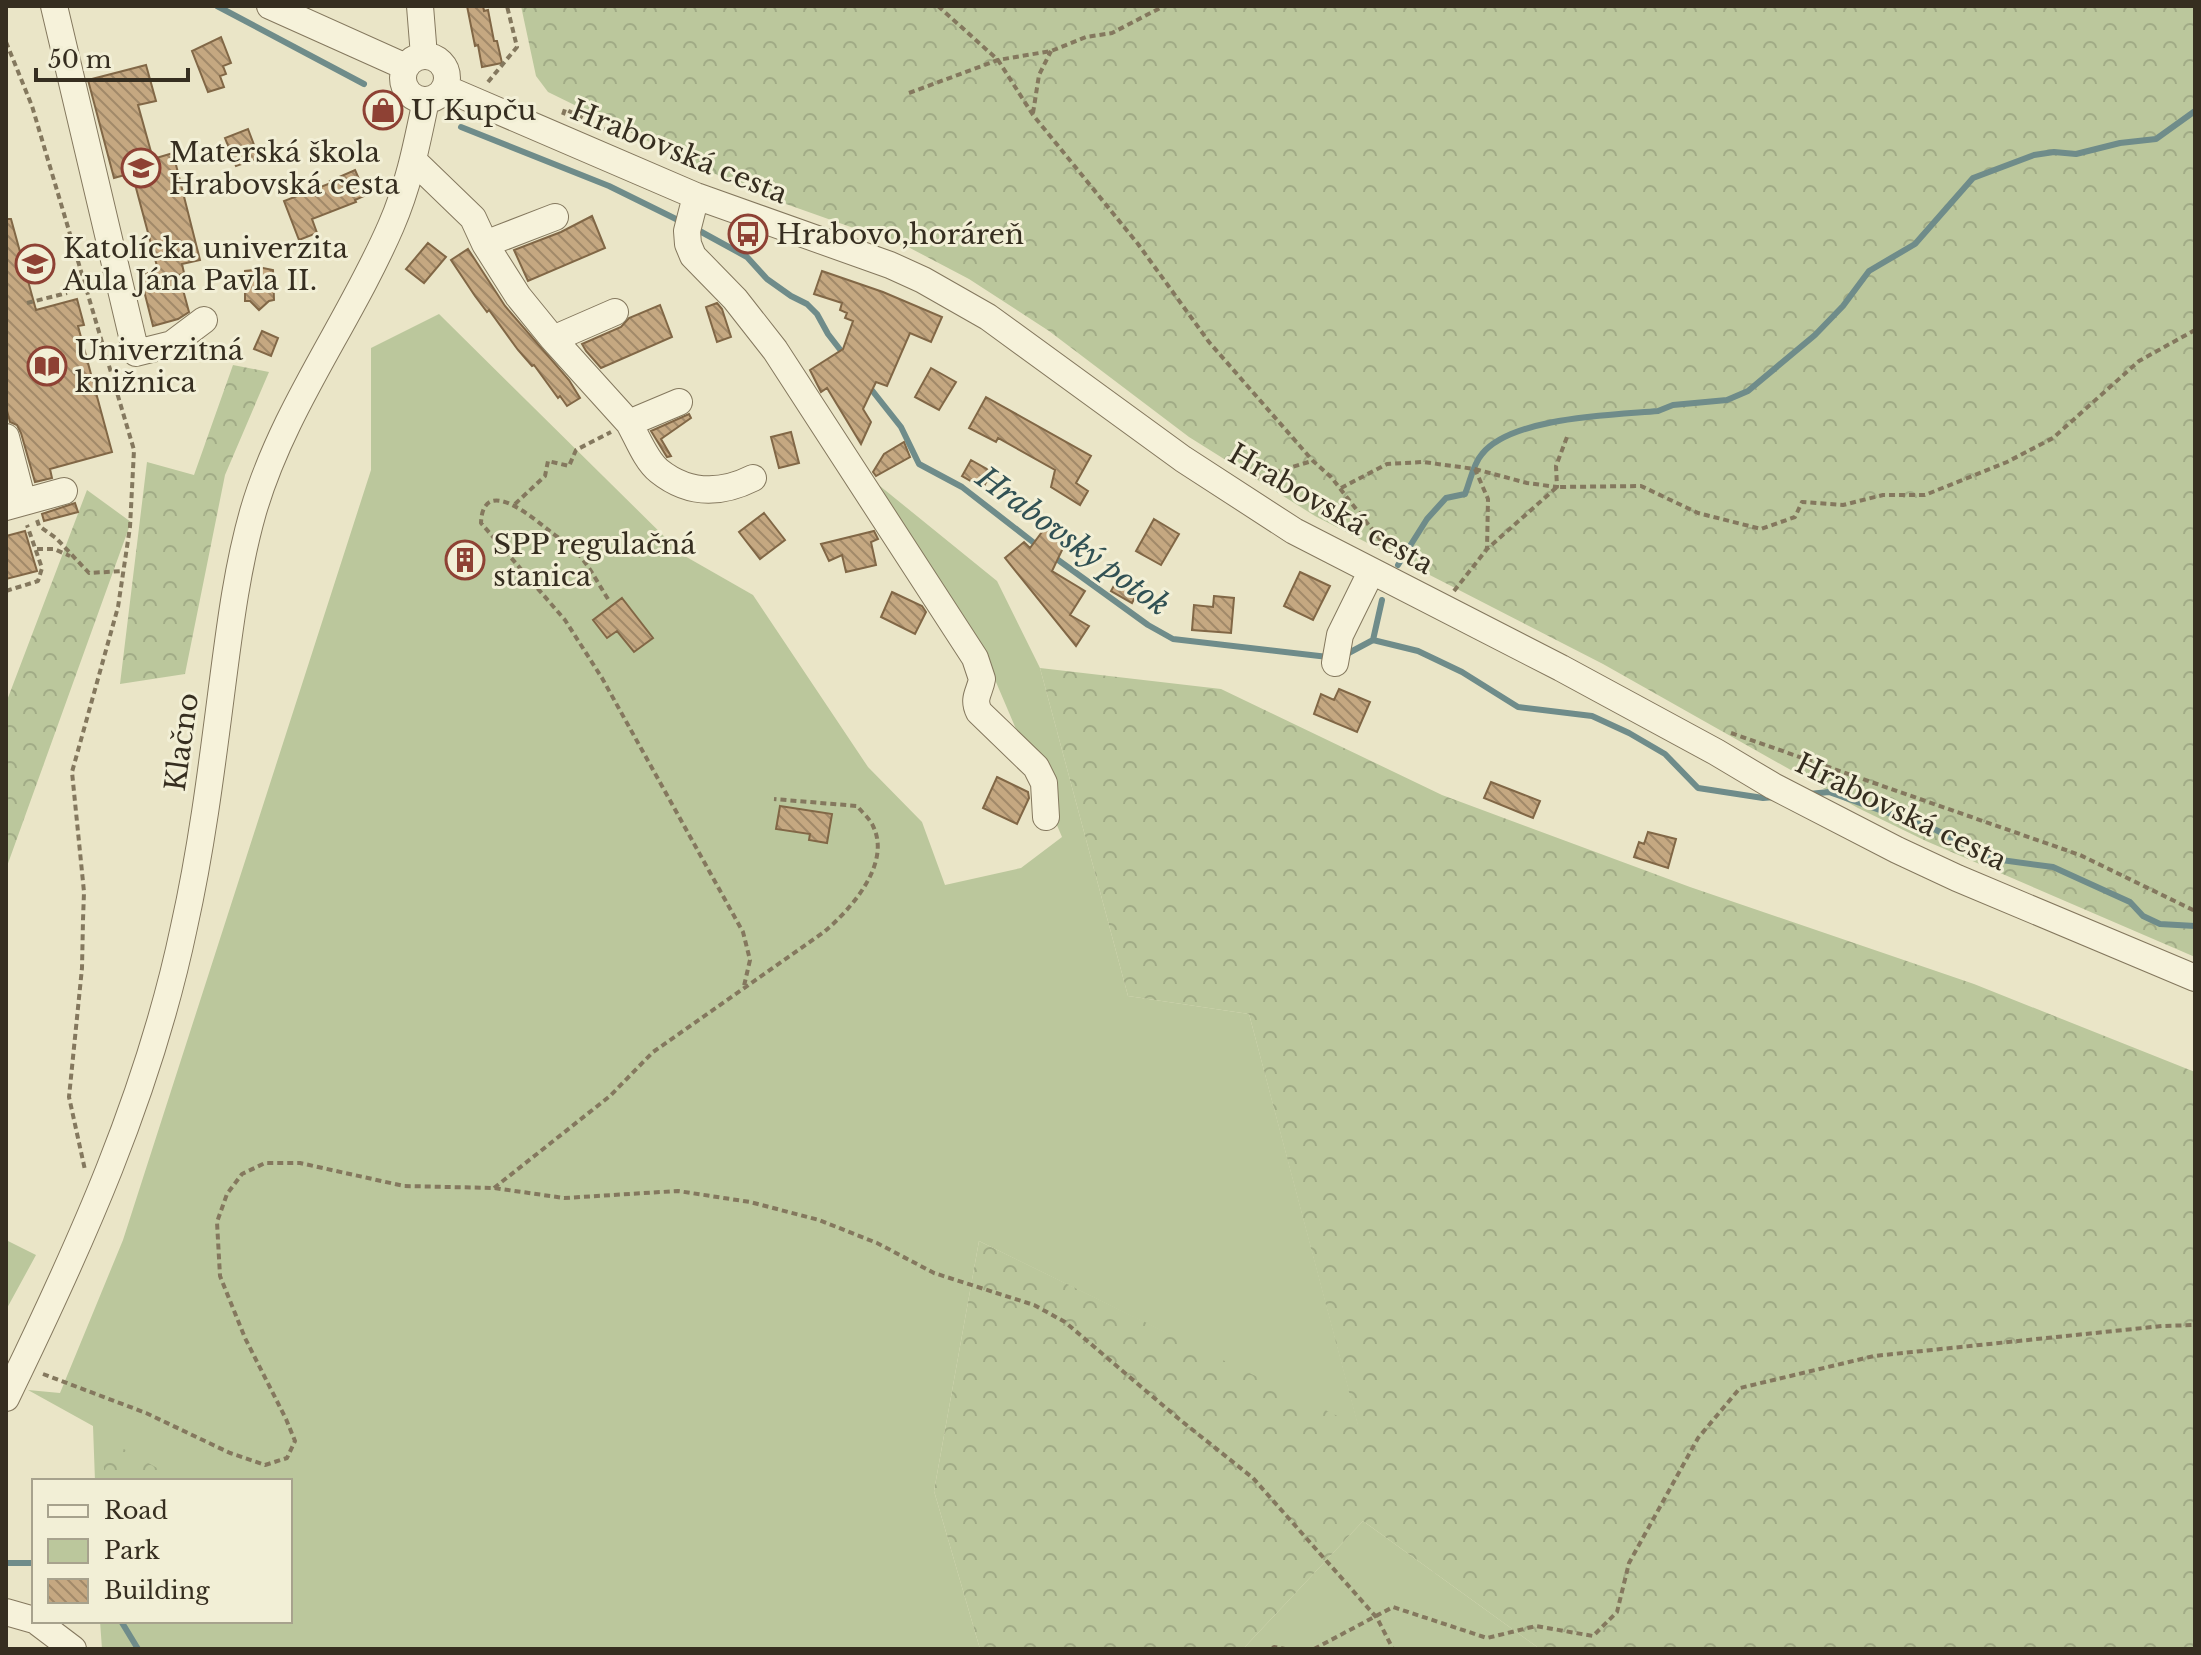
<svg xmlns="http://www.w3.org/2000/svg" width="2201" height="1655" font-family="'Libre Baskerville',serif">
	<defs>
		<pattern id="forest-crowns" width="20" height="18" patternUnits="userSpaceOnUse" patternTransform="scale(2)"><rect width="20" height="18" fill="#bbc79c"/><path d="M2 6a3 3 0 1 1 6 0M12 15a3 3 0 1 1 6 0" fill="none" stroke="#a1ab86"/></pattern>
		<pattern id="building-back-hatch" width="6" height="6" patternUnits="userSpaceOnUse" patternTransform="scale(2)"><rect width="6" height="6" fill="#c5a881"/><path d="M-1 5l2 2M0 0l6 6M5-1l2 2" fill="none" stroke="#a18969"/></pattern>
	</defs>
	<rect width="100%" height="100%" fill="#eae5c7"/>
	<path fill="#bbc79c" d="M439,314L683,555L753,595L868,767L922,822L945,885L1021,868L1062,837L993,675L875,482L997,581L1040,668L1128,996L1249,1014L1359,1428L979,1241L934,1491L980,1649H102L100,1621H290V1481H95L93,1426L28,1390L60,1393L123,1240L371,470V348Z
		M6,1240L36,1255L6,1310Z
		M1363,1521L1540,1649H1243Z"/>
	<path fill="url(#forest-crowns)" d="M521,6H2195V957L1926,841L1858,808L1603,664L1315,516L1189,437L1049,331L969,279L910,248L752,192L548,92L536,76Z
		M233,365L269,372L225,475L185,674L120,684L147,462L194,475Z
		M87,490L131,522L6,869V703Z
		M1040,668L1221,689L1442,795L1690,887L1974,984L2195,1072V1649H1540L1363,1521L1243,1649H980L934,1491L979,1241L1358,1426L1249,1014L1128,996Z
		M101,1436L180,1481H105Z"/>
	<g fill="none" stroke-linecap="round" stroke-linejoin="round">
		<path stroke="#6f8c8a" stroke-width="6" d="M217,6L364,84
			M461,127L609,186L682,222
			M696,229L747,257L767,279L791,296L807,304L817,314L828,334L845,356
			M867,384L901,427L919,464L962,487L1038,546
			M1054,557L1148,625L1173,639L1328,657
			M1398,565L1427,519L1446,498L1465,494C1470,482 1473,464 1482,454C1512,417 1612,415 1658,411L1673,405L1727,400L1748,391L1815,335L1843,306L1869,271L1915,244L1973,178L2034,155L2054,152L2076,154L2120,143L2156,139L2195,111
			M1373,640L1382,600
			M1343,656L1373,640L1418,651L1462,672L1518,707L1592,716L1629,733L1665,754L1698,788L1763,798L1774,797
			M1809,794L1829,792L1936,830L1994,859L2053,867L2130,902L2143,916L2160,924L2195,926
			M6,1563H34
			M121,1621L138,1649"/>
	</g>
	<path fill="url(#building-back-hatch)" stroke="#816746" stroke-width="2" d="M467,6H483L484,11L488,10L494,41H497L502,63L482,67L478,45L475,46Z
		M221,37L231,63L223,66L226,74L220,76L224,87L208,92L192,51Z
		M146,65L156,101L138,105L153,159L173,153L200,260L182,264L184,273L179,275L189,312L178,319L153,326L140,275L158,270L132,173L114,178L88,80Z
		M248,129L259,158L236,166L225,138Z
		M355,170L366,195L355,200L356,202L312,219L317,233L299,240L284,201L331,183L330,181Z
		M592,216L605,248L528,281L514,250L561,232Z
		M6,219H11L36,310L77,299L84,325L78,326L112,452L50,469L52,478L35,482L21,433L17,425L10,422L6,407Z
		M428,243L446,257L424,283L406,269Z
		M468,249L505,306L569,380L580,398L567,406L560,396L558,398L534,365L532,366L518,350L489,310L487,312L475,296L451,260Z
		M258,267L273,270L274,300L269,301L259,310L250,301H245V271L254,270Z
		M822,271L883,292L942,317L931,342L910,333L887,386L876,382L863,409L871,422L861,444L827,388L821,392L810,370L843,349L853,321L845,318L847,313L840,310L842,303L814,294Z
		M717,303L722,309L731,337L717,342L706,307Z
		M660,305L672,337L601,368L586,351L582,344L621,327L629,318Z
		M262,331L278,338L271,356L254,349Z
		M931,368L956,382L939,410L915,397Z
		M986,397L1091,456L1076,483L1088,491L1080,505L1051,487L1055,470L998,438L996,442L969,428Z
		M689,414L691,418L661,439L671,456L667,457L651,431Z
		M791,432L799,463L779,468L771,437Z
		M904,442L910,457L876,476L873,472L884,454Z
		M971,460L992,472L983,488L962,476Z
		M75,503L78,512L44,521L42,514Z
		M764,513L785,540L760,559L739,532Z
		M1154,519L1179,534L1161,565L1136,551Z
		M1045,528L1063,542V548L1052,571L1085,591L1070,615L1089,626L1076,646L1005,558L1024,542L1030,548Z
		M25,531L37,571L6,579V536Z
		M874,531L878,539L871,542L876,565L846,572L842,555L829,561L821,544Z
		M469,542L482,555L461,577L448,565Z
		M1300,572L1330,586L1313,620L1284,606Z
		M1118,578L1139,589L1132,603L1111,591Z
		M892,592L922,606L926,612L915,634L881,617Z
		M1214,596L1234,598L1231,633L1192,630L1194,605L1213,607Z
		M622,598L653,638L634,652L617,631L607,638L593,620Z
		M1339,689L1370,702L1357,732L1314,714L1321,694L1334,700Z
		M997,777L1028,792L1029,798L1017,824L983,808Z
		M1491,782L1540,801L1533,818L1484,798Z
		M780,806L832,814L827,843L809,840L810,834L776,829Z
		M1648,832L1676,839L1668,868L1634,857L1639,842L1644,844Z"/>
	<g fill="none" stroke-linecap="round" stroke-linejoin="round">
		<g stroke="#84785e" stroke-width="28">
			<path id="minor" d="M54,6L136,353L172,344L204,320
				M270,6L406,67
				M420,6L424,56
				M403 78a22 22 0 1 1 44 0a22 22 0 1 1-44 0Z
				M445,88L696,196L890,265L923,280L988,317L1183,459L1294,531L1561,668L1716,752L1773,786L1897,850L1957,878L2195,978
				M414,161L473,218L485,244L555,217
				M696,196L687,231L688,244L693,256L735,299L775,350L975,658L982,679C980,692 972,698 979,712L1036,767L1044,783L1046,817
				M485,244L518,296L553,339L615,312
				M553,339L629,423L679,402
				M629,423C637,437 646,461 659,471C689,495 721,494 753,478
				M6,437L23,502
				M6,507L64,491
				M1335,663L1340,635L1371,572
				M6,1398C80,1246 149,1094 184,927C201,851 211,773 221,695C229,634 236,572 253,512C283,409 349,323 391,226C409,185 417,143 426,100
				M6,1612L34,1620
				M36,1621L73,1649"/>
		</g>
		<path stroke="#84785e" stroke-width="4" stroke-dasharray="6 4" stroke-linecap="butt" d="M938,6L998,60L1033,115L1138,244L1209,342L1313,461L1331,477L1382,542L1384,553
			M6,42L32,106L134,450L130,527L118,607L72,772L84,892L83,920L82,968L69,1097L85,1170
			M488,82L517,47L507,6
			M909,93L998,60L1051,51L1086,37L1112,33L1164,6
			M1033,113L1039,75L1051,51
			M563,115L565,109L616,135
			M27,303L67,293
			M1475,469L1527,483L1557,487L1556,466L1567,437
			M1255,478L1312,461
			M1341,488L1387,464L1423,462L1475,469L1488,499L1487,549
			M515,504L545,476L548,461L569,466L576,450L611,432
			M37,520L39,526L56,538L89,573L123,571
			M37,549H54L70,556
			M6,591L38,581L42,568L27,525
			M1454,591L1487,549L1557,487L1641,486L1698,513L1761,529L1795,517L1802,502L1843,505L1883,495H1925L2007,462L2053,438L2139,361L2195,330
			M608,599C599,585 591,569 580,556C573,547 561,540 551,532C535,520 483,473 481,523L565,620L602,678L743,932L750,960L744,986
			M1731,733L2080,855L2195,911
			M494,1188L610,1096L653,1052L824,932C850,910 892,864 873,826C870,819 862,812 857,806L774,799
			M43,1374L146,1413L230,1453L265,1465L287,1458L295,1441L286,1419L245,1338L220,1276L217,1222L227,1194L242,1174L265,1163H300L404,1186L494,1188L564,1198L678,1191L750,1202L819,1220L877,1243L934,1273L1034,1305L1065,1322L1179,1419L1253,1478L1377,1618L1393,1649
			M1272,1649L1274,1647L1285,1649
			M1314,1649L1393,1607L1487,1638L1536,1626L1593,1636L1617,1612L1629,1563L1698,1438L1740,1388L1874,1356L2162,1326L2195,1325"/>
		<use href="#minor" stroke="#f6f2da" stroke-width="26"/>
	</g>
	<defs>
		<g id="shop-ring" transform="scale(2)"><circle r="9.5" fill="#f2efd6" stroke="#8e4134" stroke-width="1.5"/><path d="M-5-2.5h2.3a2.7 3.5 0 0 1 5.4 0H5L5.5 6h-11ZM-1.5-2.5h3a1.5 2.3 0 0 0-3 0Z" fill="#8e4134"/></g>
		<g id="school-ring" transform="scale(2)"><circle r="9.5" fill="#f2efd6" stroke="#8e4134" stroke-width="1.5"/><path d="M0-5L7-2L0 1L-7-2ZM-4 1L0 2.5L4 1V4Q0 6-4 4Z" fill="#8e4134"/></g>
		<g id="bus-ring" transform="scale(2)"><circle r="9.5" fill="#f2efd6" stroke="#8e4134" stroke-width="1.5"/><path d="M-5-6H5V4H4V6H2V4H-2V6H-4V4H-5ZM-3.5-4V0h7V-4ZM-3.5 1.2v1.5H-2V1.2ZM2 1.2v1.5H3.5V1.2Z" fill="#8e4134"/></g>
		<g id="university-ring" transform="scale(2)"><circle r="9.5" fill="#f2efd6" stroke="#8e4134" stroke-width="1.5"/><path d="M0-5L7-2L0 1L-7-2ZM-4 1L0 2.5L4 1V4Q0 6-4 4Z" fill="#8e4134"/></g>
		<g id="library-ring" transform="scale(2)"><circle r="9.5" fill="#f2efd6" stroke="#8e4134" stroke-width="1.5"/><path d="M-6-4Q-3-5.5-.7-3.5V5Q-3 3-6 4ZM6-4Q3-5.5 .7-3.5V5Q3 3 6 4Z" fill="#8e4134"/></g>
		<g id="building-ring" transform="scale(2)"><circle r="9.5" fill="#f2efd6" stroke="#8e4134" stroke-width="1.5"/><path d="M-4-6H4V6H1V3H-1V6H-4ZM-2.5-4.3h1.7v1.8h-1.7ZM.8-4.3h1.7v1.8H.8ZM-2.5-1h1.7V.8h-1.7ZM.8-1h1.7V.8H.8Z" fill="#8e4134"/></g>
	</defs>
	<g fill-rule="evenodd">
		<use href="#shop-ring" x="383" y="110"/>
		<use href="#school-ring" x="141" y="168"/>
		<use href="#bus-ring" x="748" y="234"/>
		<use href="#university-ring" x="35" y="264"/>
		<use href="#library-ring" x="47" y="366"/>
		<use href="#building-ring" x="465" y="560"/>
	</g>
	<g text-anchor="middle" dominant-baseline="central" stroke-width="6" stroke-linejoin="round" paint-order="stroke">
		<g font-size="28" fill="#362e20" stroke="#f2efd6" text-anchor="start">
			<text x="411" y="110">U Kupču</text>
			<text x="169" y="152">Materská škola<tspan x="169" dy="32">Hrabovská cesta</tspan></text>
			<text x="776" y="234">Hrabovo,horáreň</text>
			<text x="63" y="248">Katolícka univerzita<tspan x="63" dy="32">Aula Jána Pavla II.</tspan></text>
			<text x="75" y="350">Univerzitná<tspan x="75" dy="32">knižnica</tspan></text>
			<text x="493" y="544">SPP regulačná<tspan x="493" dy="32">stanica</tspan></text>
		</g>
		<g font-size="28" fill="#362e20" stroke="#f2efd6">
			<text transform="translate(679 152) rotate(22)">Hrabovská cesta</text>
			<text transform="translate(1331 509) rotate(30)">Hrabovská cesta</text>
			<text transform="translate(182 742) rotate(-82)">Klačno</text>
			<text transform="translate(1901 812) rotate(26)">Hrabovská cesta</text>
		</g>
		<g font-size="30" font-style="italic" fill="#315154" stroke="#f2efd6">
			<text transform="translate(1073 541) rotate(36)">Hrabovský potok</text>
		</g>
	</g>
	<rect width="2201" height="1655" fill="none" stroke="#362e20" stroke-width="16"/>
	<rect x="32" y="1479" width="260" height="144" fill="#f2efd6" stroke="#a7a28d" stroke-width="2"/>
	<rect x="48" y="1505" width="40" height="12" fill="#f6f2da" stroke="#a7a28d" stroke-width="2"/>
	<text x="104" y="1519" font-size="24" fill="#362e20">Road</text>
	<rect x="48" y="1539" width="40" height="24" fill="#bbc79c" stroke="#a7a28d" stroke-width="2"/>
	<text x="104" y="1559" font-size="24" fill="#362e20">Park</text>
	<rect x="48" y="1579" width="40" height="24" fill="url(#building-back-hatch)" stroke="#a7a28d" stroke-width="2"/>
	<text x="104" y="1599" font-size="24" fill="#362e20">Building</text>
	<path d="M36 68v12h152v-12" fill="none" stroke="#362e20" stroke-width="4"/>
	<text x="48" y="68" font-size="24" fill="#362e20" stroke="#f2efd6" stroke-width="6" paint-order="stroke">50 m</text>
</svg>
